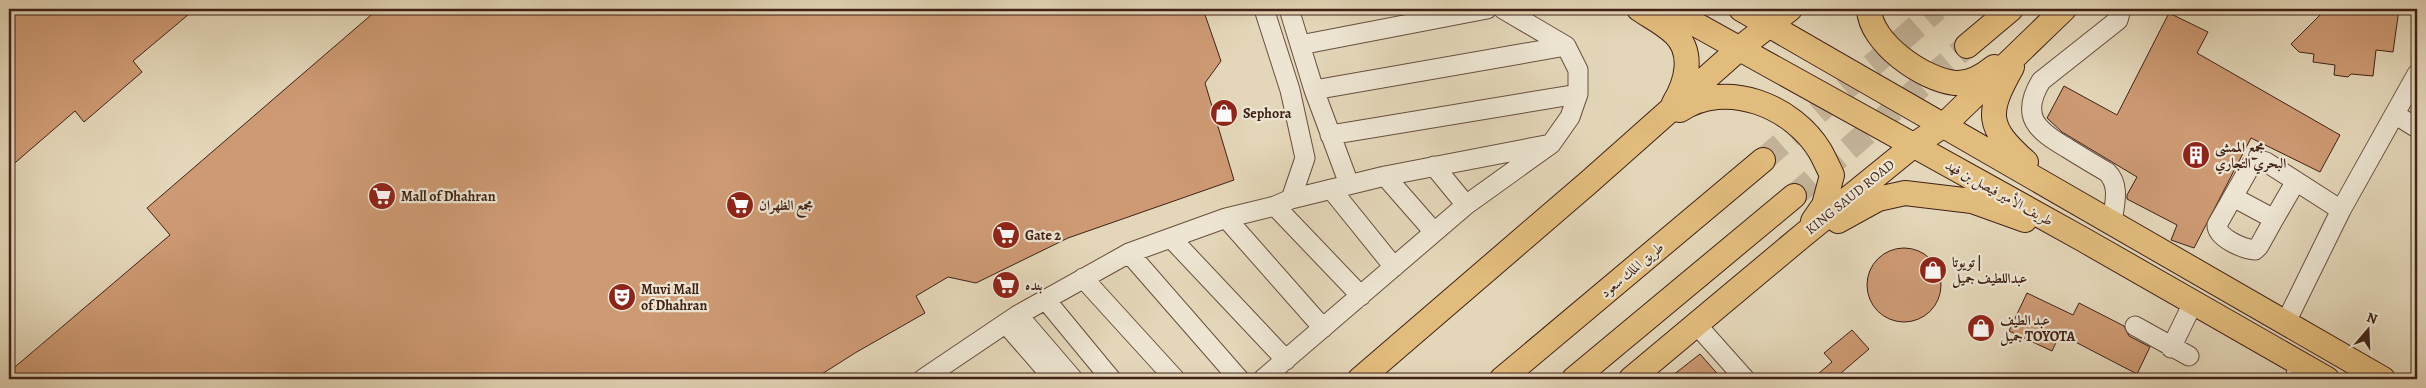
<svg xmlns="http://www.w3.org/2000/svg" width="2426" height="388" font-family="Alegreya,Amiri,serif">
	<rect width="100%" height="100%" fill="#e4d7b9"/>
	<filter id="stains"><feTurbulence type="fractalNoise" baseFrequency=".004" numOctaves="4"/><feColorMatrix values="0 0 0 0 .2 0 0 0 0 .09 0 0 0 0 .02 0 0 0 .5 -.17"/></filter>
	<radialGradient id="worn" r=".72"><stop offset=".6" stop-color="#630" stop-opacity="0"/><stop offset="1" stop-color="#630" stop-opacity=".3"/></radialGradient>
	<path fill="#cd9a73" stroke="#402116" d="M9,9H195L133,61L142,72L84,122L75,111L9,168Z
		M378,9H1203L1221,61L1205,83L1234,180L1068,238L976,283L948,277L916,296L925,313L855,353L814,379H9V372L170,235L147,208Z
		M2326,9H2399L2393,52L2376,50L2373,76L2351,74L2348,77L2334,75L2335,65L2313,62L2314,54L2299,52L2291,44Z
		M2169,13L2208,32L2197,53L2340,135L2320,172L2251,138L2194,248L2171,240L2177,225L2127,199V195L2137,177L2062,132L2047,118L2064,86L2117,115Z
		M1867 285a37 37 0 1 1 74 0a37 37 0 1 1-74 0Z
		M2027,293L2073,315L2079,303L2124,326L2129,336L2150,347L2137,374L2060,334L2052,351L2009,331Z
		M1852,330L1869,349L1834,379H1812L1832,362L1824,353Z
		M1700,354L1722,379H1668Z"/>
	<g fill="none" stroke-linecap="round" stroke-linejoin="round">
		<path stroke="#c3b398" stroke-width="24" stroke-dasharray="24 12" stroke-linecap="butt" d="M1763,160L1937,9
			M1794,196L1967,46"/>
		<g stroke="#694e3f" stroke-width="21">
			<path id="minor" d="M1264,9L1290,90L1305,158L1291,199
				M1289,9L1314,90L1349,184
				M1300,45L1487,9
				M1314,90L1566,46
				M2396,115L2417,128
				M1330,135L1578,94
				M1434,166L1466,205
				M1385,176L1434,232
				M1331,189L1394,267
				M2233,197L2274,219L2296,181
				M1275,206L1361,296
				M1226,218L1323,328
				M2274,219L2259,246L2255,250C2243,249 2217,238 2217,225L2251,165L2259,160L2266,162L2341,210
				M2112,223C2114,205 2121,186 2107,172C2093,164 2080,156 2067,148C2036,130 2020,116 2041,81L2118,20L2121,9
				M1171,238L1286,360
				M1129,253L1239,379
				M1083,278L1175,379
				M1045,299L1111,379
				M1018,315L1073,379
				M1696,324L1745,379
				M2285,324L2341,210L2417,74
				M1007,325L1054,379
				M2135,326L2189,356
				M2171,348L2193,303
				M923,379L1018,315L1129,253L1226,218L1275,206L1291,199L1385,176L1551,144
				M1263,379L1466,205L1551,144L1570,117L1578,94V70L1566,46L1503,9
				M2295,379L2299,363"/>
		</g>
		<g stroke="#402116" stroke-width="26">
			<path id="major" d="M1639,9C1651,17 1665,24 1675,34C1694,53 1687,82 1674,103
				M1668,9L2084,240L2327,379
				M1741,9L2383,379
				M1869,9C1870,43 1924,80 1955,83C1970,84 1983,76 1994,67
				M1967,46L2011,9
				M2012,67C1986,113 1986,127 2026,162
				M1680,110C1726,79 1793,106 1820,151C1824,158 1828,167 1832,175L1824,205L1813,221
				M1838,221L1878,199L1905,193L1972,201L2025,220
				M1360,379L1589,182L1740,48L1790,9
				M1502,379L1763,160
				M1574,379L1794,196
				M1631,379L1802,236L1914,145L1944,125L2064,9"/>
		</g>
		<use href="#minor" stroke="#ede5d2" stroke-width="19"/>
		<use href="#major" stroke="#e2bc7c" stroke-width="24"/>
	</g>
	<defs>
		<g id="shop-disc" transform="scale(1.4375)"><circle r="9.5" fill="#8f2418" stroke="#ede5d2"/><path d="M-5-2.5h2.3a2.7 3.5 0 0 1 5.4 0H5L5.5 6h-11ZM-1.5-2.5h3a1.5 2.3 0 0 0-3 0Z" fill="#fff"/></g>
		<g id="building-disc" transform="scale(1.4375)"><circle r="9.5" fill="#8f2418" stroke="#ede5d2"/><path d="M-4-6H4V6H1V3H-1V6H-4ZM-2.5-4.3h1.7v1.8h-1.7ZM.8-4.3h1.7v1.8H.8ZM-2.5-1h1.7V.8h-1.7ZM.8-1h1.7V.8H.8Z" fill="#fff"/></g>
		<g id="supermarket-disc" transform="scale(1.4375)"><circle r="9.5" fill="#8f2418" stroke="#ede5d2"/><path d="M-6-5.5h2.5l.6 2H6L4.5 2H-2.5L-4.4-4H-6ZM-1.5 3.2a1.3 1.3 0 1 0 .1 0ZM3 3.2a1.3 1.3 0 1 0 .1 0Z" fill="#fff"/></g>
		<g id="theatre-disc" transform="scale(1.4375)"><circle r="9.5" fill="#8f2418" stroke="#ede5d2"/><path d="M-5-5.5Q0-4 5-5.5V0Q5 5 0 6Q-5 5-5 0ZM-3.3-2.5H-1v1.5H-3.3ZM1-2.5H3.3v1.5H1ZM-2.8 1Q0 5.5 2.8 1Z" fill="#fff"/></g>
	</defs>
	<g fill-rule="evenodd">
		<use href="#shop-disc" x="1224" y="113"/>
		<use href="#building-disc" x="2196" y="155"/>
		<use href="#supermarket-disc" x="382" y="196"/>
		<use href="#supermarket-disc" x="740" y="205"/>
		<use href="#supermarket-disc" x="1006" y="235"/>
		<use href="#shop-disc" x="1933" y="270"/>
		<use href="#supermarket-disc" x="1006" y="285"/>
		<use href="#theatre-disc" x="622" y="297"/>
		<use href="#shop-disc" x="1981" y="328"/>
	</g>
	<g text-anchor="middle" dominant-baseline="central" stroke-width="4.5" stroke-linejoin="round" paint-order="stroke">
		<g font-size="14" font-weight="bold" fill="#402116" stroke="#ede5d2" text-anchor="start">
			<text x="1243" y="113">Sephora</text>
			<text x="2215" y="147">مجمع الممشى<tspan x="2215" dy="16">البحري التجاري</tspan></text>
			<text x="401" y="196">Mall of Dhahran</text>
			<text x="759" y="205">مجمع الظهران</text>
			<text x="1025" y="235">Gate 2</text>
			<text x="1952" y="262">تويوتا |<tspan x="1952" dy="16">عبداللطيف جميل</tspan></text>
			<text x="1025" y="285">بنده</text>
			<text x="641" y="289">Muvi Mall<tspan x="641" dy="16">of Dhahran</tspan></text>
			<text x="2000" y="320">عبد الطيف<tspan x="2000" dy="16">جميل TOYOTA</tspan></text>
		</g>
		<g font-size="14" fill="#402116" stroke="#ede5d2">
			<text transform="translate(1999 193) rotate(29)">طريف الأمير فيصل بن فهد</text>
			<text transform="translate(1850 197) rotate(-39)">KING SAUD ROAD</text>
			<text transform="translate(1632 270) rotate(-40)">طريق الملك سعود</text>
		</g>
	</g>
	<rect width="2426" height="388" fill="none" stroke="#e4d7b9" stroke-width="30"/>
	<rect x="10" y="10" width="2406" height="368" fill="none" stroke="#402116" stroke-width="2.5"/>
	<rect x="15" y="15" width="2396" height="358" fill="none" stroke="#402116"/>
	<g transform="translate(2368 330) rotate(19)" stroke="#ede5d2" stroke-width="4" paint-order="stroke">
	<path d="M0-4L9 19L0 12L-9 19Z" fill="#402116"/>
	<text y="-8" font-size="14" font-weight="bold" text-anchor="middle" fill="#402116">N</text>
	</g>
	<rect width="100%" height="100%" filter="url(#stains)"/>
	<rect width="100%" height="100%" fill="url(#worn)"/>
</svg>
